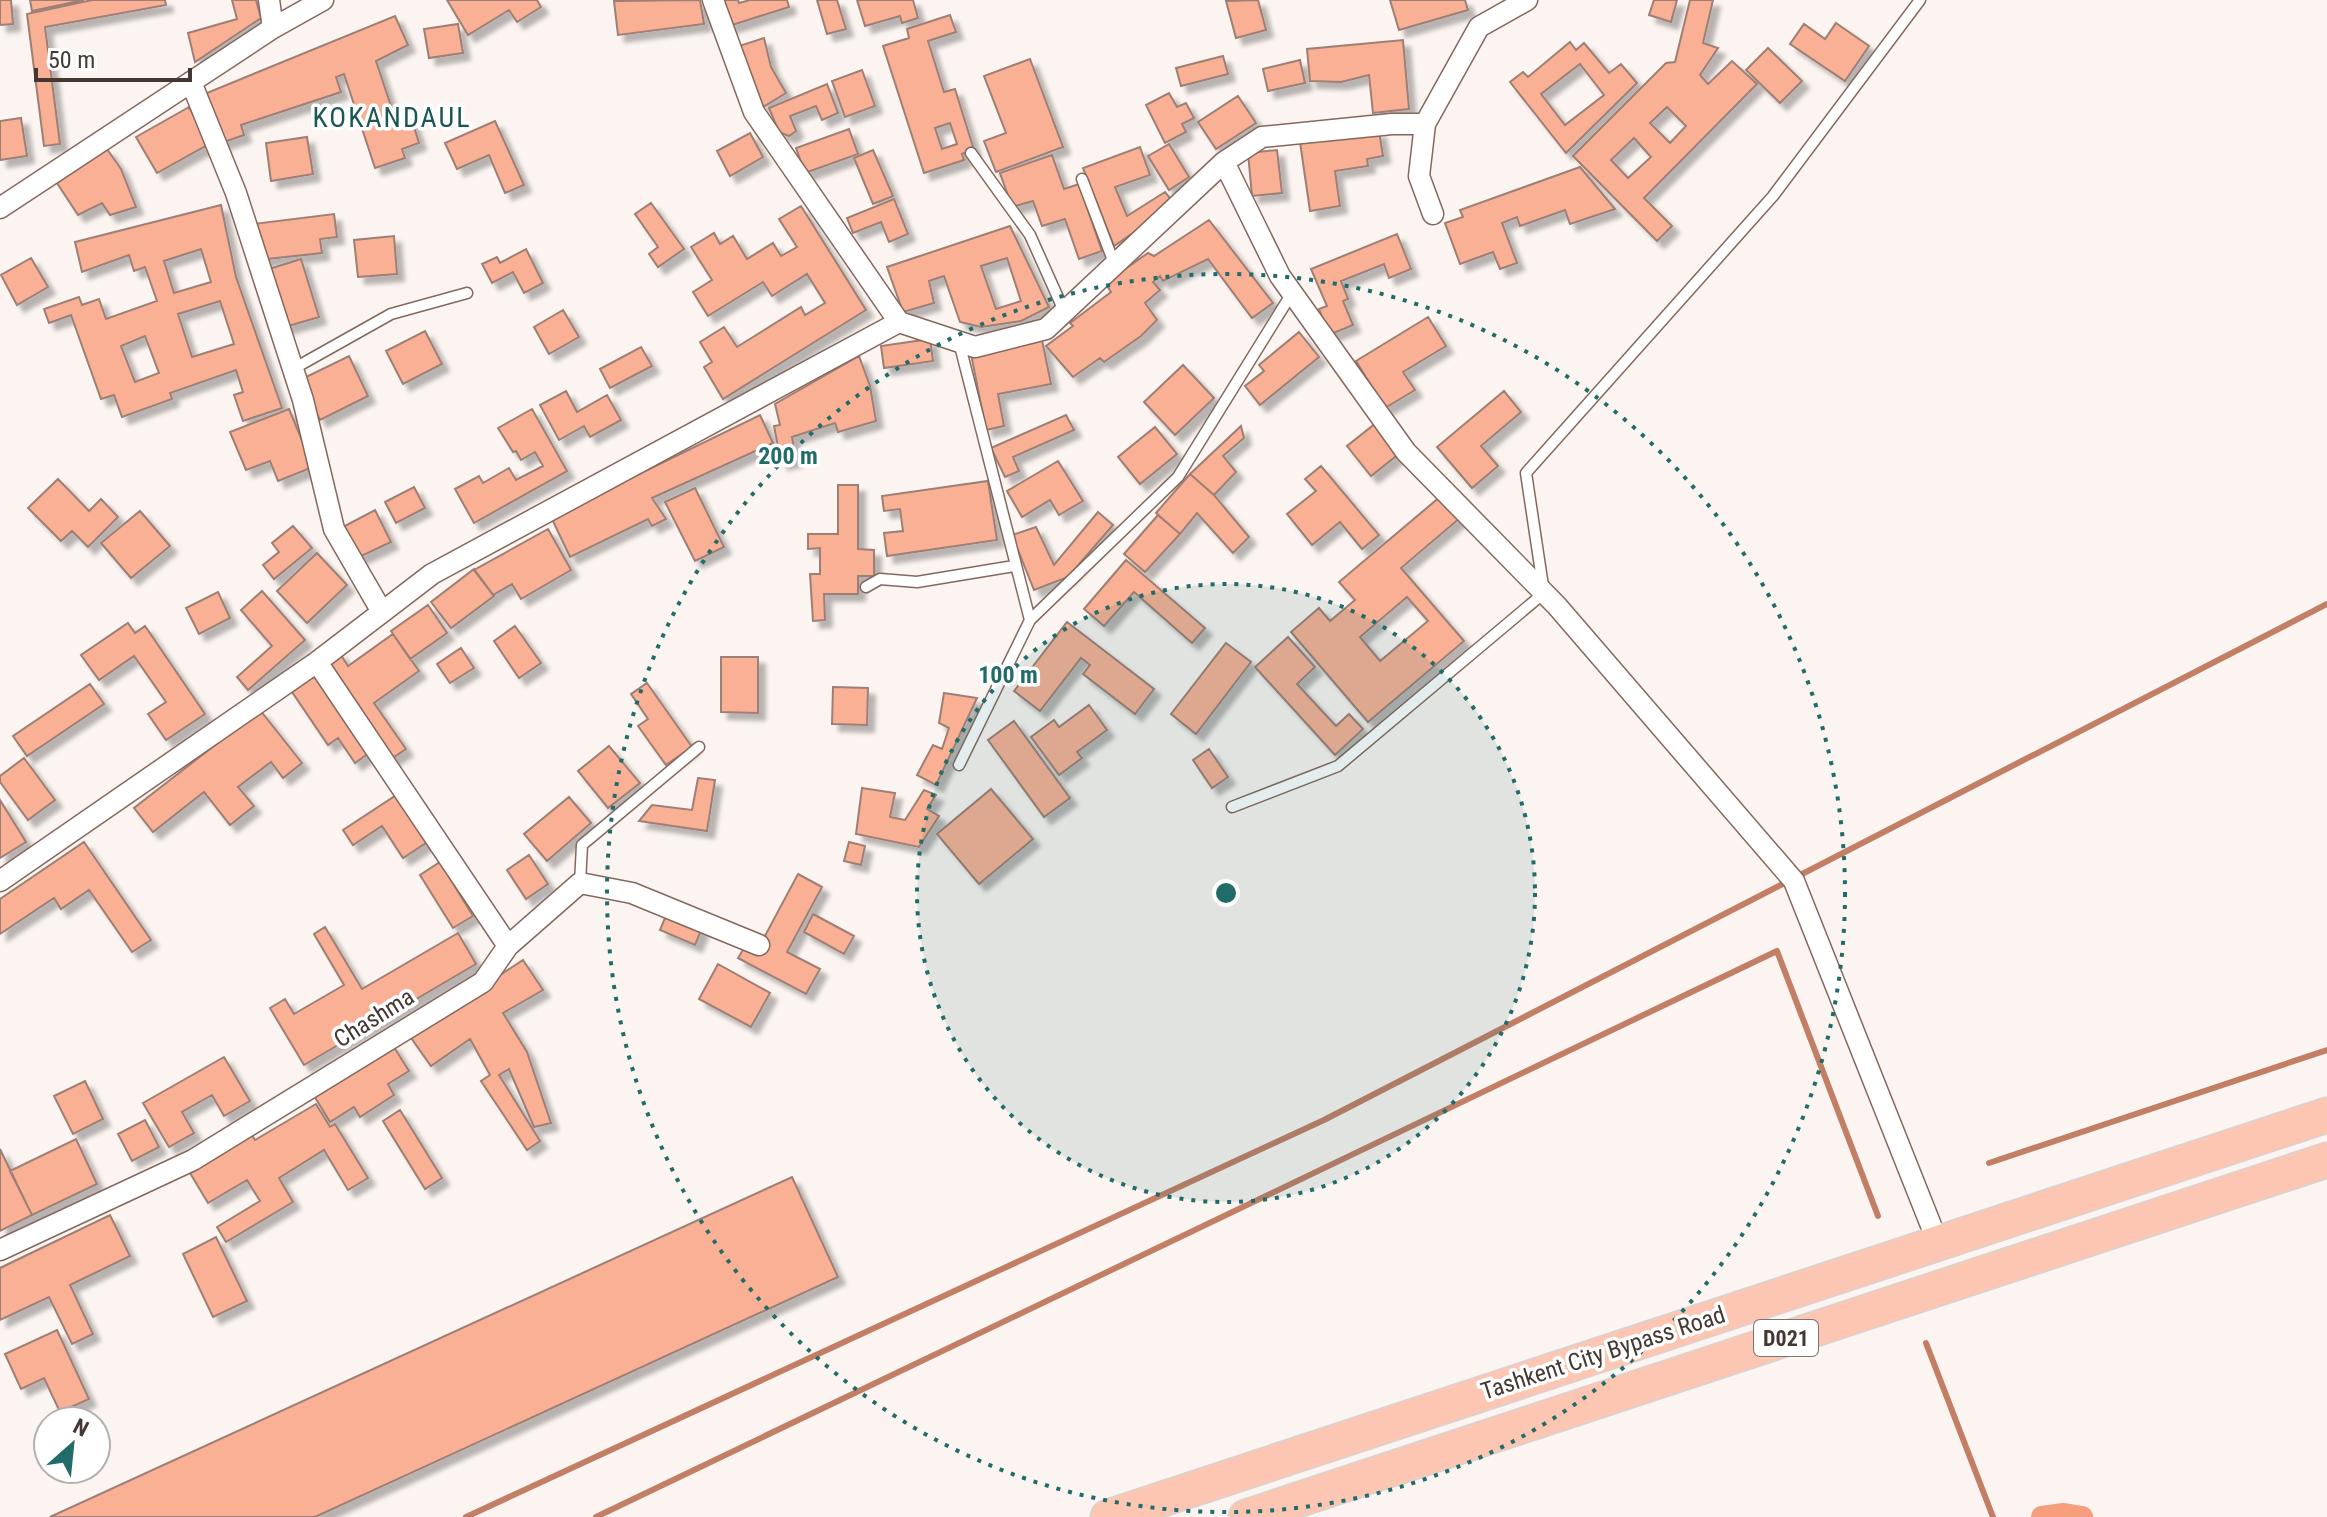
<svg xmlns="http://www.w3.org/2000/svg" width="2327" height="1517" font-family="'Roboto Condensed',sans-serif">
	<defs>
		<filter id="shadow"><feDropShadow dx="7" dy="7" stdDeviation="2" flood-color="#0004"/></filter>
	</defs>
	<rect width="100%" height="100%" fill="#fbf4f1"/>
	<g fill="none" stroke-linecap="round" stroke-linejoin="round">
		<path stroke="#c27f66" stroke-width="6" d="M1989,1163L2327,1050
			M1926,1343L1993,1517
			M466,1517L1324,1120L2327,604
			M596,1517L1777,951L1878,1216"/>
		<path stroke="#f79e7c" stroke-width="22" d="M2042,1517L2064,1514L2082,1517"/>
	</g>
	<path fill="#f9b095" stroke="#9e7f74" stroke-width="2" fill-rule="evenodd" filter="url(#shadow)" d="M0,0H11L13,24L0,25Z
		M30,0H84L32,11Z
		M92,0H165L166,5L45,27L60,144L44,146L27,14Z
		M232,0H256L261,18L195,62L188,33L237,19Z
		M447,0H537L541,7L517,22L509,10L468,35Z
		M700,0L704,24L618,35L614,1Z
		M721,0H738L739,3L750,0H787L789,7L729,26Z
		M817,0H837L846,29L827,34Z
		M857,0H913L918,18L902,23L900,16L865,26Z
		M1258,0L1266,30L1236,38L1226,1Z
		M1390,0H1465L1468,10L1399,30Z
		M1654,0H1677L1671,22L1649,15Z
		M1690,0H1713L1703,43L1718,48L1700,75L1708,84L1732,61L1757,84L1644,198L1672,226L1657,241L1573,156L1666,63L1675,62ZM1667,107L1686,126L1670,143L1650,123ZM1634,138L1651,157L1628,178L1611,160Z
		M950,15L956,32L928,41L944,92L955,89L974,150L962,154L964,160L924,173L883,46L909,38L907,29ZM950,123L957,144L942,149L935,128Z
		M395,16L408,45L376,61L395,118L410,114L419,143L402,149L405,158L375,168L344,74L336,77L341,92L241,125L244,135L221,143L202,95Z
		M1836,23L1869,46L1845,81L1790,44L1804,24L1825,39Z
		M458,24L463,53L429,58L424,29Z
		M764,38L771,67L786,93L763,107L736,47Z
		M1403,40L1409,109L1373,113L1369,75L1341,82L1310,81L1307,49Z
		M1570,42L1576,50L1584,43L1609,73L1621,64L1637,83L1566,153L1510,82L1523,72L1528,77ZM1580,64L1604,95L1565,125L1541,94Z
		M1768,48L1802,81L1780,103L1746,70Z
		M1223,56L1228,74L1181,86L1176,68Z
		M1030,59L1063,147L996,172L984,141L1006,133L984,76Z
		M1300,60L1305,83L1268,91L1263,69Z
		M862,70L875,106L845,117L832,81Z
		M827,84L838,113L822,120L816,106L790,116L796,131L789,136L779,132L769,108Z
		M1169,93L1177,107L1186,103L1194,118L1182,124L1186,132L1165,143L1146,105Z
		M1238,96L1256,123L1216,149L1198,122Z
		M189,107L209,144L157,173L136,137Z
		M21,118L27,156L0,160V121Z
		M495,121L524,185L505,193L489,155L457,169L445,143Z
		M849,129L858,154L805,173L796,148Z
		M1379,131L1383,156L1367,159L1368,166L1335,171L1340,206L1310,211L1300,142Z
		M750,133L763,157L730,176L717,151Z
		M307,137L313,174L271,181L266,143Z
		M1169,144L1189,177L1169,190L1148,156Z
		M1140,147L1150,175L1115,187L1127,216L1165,192L1175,204L1114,246L1083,168Z
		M107,149L121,169L136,207L110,215L102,203L78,215L57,183Z
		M873,150L893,196L873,204L854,158Z
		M1277,150L1282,193L1252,196L1248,153Z
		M1052,155L1064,189L1079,184L1102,251L1079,259L1065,219L1042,226L1033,201L1012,207L1000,173Z
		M1580,167L1615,209L1570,224L1565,210L1520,226L1517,217L1502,223L1517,263L1500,269L1493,252L1460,264L1445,223L1463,217L1460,210Z
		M894,199L908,234L889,242L881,222L853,233L847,218Z
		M651,203L684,249L658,267L649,254L658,247L635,214Z
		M221,205L236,277L282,408L243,421L234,395L243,392L236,370L170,393L172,399L122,417L114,395L101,399L71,315L49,323L44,309L79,297L82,305L99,299L106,319L157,301L145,267L134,271L129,255L82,272L75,242ZM201,249L211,282L174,293L164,261ZM220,301L234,344L192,357L178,314ZM145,336L159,373L135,382L121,346Z
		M801,206L866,310L723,399L704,367L712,362L700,342L724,327L737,347L801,307L805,315L825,303L807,274L772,296L763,282L708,316L693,292L712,280L691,247L714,233L720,244L733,236L747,259L773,243L781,256L797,247L779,219Z
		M334,214L337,237L320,239L322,253L258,260L253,224Z
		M1209,220L1273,303L1252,318L1208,259L1163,281L1160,276L1153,282L1160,290L1145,303L1157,320L1141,336L1104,362L1100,358L1073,377L1046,346L1073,326L1070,323L1111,292L1105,283L1148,253L1154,256Z
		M1010,226L1049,307L1021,321L981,327L960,322L944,276L929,281L934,303L903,312L887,267ZM1007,258L1021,301L996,309L981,266Z
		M1397,234L1411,269L1389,278L1384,264L1341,281L1348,299L1343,301L1353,325L1329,335L1319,309L1327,306L1311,269Z
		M394,236L397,274L358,277L354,240Z
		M526,249L543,283L524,293L513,272L492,283L482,264L497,257L500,263Z
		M31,258L48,287L17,305L1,275Z
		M301,259L319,317L285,327L266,270Z
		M563,310L579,337L549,354L534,327Z
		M1428,317L1446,346L1403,372L1415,390L1385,408L1356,361Z
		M425,331L442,364L403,384L386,351Z
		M1299,332L1319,357L1260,405L1245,386L1264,371L1259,365Z
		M930,339L933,361L884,368L881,346Z
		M1042,340L1051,384L998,394L1004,426L986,430L971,354Z
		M641,347L652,366L610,388L600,369Z
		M349,356L368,396L320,420L300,380Z
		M859,356L870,386L876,421L838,432L835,423L792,437L796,459L781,463L774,426L780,425L775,404Z
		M1183,365L1214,398L1175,435L1144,402Z
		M566,391L577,412L607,395L621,420L590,437L584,426L559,440L540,405Z
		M1504,391L1521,412L1481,446L1498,466L1472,488L1437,447Z
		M289,409L313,467L278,481L270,461L246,470L230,432Z
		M532,409L567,471L474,523L455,489L479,476L483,483L509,468L516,480L543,466L535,452L521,460L516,451L513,452L498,428Z
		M760,415L773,443L652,498L666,519L652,526L648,519L570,557L551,517Z
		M1066,415L1074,430L1013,457L1019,471L1005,477L991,448Z
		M1376,423L1400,453L1371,476L1347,446Z
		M1241,426L1244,438L1223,456L1236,472L1214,495L1190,474Z
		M1155,427L1177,454L1140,484L1118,457Z
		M1058,461L1083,501L1059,515L1050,500L1022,517L1007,491Z
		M1321,466L1379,535L1362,549L1340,522L1312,545L1287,514L1316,491L1305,479Z
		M1190,474L1214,495L1249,537L1233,553L1197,513L1180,534L1156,513Z
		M58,479L89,511L101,499L118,517L88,547L72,531L61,541L28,508Z
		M988,481L997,540L887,556L884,533L903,531L900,509L884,511L882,496Z
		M838,485H858V549L874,550V576H858V594H824L825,620L813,621L810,574H820V548L808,549V534H838Z
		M414,487L425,508L396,523L385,502Z
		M695,488L724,547L695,561L665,502Z
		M1441,496L1460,518L1401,568L1464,641L1368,722L1291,632L1319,608L1330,621L1355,600L1339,582ZM1407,597L1428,621L1380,661L1360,637Z
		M375,510L391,542L357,558L341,528Z
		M140,511L170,546L131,578L101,543Z
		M1098,512L1113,525L1068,577L1034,590L1012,535L1036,527L1054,565Z
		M1158,515L1180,534L1145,572L1124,554Z
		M293,526L312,548L274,579L263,565L279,552L272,543Z
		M548,529L571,570L521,599L512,584L493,595L474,570Z
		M317,553L347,585L307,623L277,591Z
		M1126,560L1205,628L1192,643L1134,592L1104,626L1084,609Z
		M474,569L494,596L451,628L431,602Z
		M262,591L305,640L248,690L237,677L272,646L241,610Z
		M218,592L230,618L199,634L186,608Z
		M428,605L447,633L410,659L391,631Z
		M1067,622L1154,689L1135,714L1083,674L1090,665L1081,658L1040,711L1014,691Z
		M128,623L135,633L145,626L205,714L166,740L148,714L166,702L134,656L99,680L81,655Z
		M515,626L541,663L519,678L494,641Z
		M393,634L419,671L374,703L406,749L391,759L324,663L339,652L348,666Z
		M1288,637L1315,667L1297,684L1336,726L1349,714L1363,729L1335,755L1255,667Z
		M1226,643L1251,662L1196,734L1171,714Z
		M461,648L474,668L450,683L437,664Z
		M721,657H758V713L721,712Z
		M318,670L373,750L355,763L338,738L328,745L290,689Z
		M647,683L692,747L666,765L638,726L648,719L631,694Z
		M90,684L104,704L27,756L13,736Z
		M833,687L868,688L867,725L832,724Z
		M944,693L977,698L936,785L917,775L933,745L942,749L949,728L939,723Z
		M1089,705L1107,730L1077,752L1082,758L1059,775L1031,737L1054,720L1059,727Z
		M260,710L302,763L283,778L271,762L238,787L254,806L230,825L204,792L153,832L134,808Z
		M1014,721L1070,798L1044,817L988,740Z
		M609,746L640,783L608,808L578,771Z
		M1209,749L1228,777L1212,788L1193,760Z
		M24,758L55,800L28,820L0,782V776Z
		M698,778L715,780L707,831L639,821L652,805L692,810Z
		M862,788L895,793L890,817L905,820L924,790L936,795L927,809L939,816L919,847L856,834Z
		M991,789L1033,839L979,884L937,834Z
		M398,794L429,841L403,858L382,826L353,845L343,830Z
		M569,797L591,823L547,861L524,834Z
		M0,800L26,842L0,858Z
		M84,842L151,940L132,952L89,890L61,909L54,898L0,934V899Z
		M849,842L865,846L861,865L844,861Z
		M529,855L548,884L526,899L507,870Z
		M440,862L473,916L453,928L420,875Z
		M798,874L822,887L787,952L820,969L806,994L738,958L747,943L758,949Z
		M667,913L702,928L695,945L660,930Z
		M813,914L854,936L844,954L804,932Z
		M325,927L362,989L458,933L476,964L304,1065L270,1008L285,999L294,1014L344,985L314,934Z
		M523,960L543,990L503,1013L527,1052L551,1123L534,1127L509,1069L499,1075L540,1141L527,1150L481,1081L490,1075L470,1039L431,1066L409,1035Z
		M718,964L770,993L751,1027L699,999Z
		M392,1044L409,1071L388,1084L394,1095L360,1117L354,1107L330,1122L313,1094Z
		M224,1057L250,1101L224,1116L212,1095L182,1112L194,1133L169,1147L143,1103Z
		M85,1081L103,1119L73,1134L54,1096Z
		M316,1104L330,1127L335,1124L368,1178L348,1190L324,1150L279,1178L293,1202L226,1242L217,1227L260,1201L247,1180L208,1203L190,1173L252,1135L255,1140Z
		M400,1110L442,1178L425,1189L383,1121Z
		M145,1120L159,1147L132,1161L118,1134Z
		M76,1139L97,1184L32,1215L10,1171Z
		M0,1149L32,1215L0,1231Z
		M792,1177L838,1277L315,1517H50Z
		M110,1215L130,1256L70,1285L93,1334L72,1344L49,1297L0,1320V1268Z
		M216,1237L247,1301L213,1317L183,1254Z
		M57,1330L89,1399L60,1412L44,1378L21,1389L5,1354Z"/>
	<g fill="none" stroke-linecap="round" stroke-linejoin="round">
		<g stroke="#85685d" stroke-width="13">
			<path id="service" d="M971,153L1030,235L1064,311
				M1082,179L1114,263
				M293,369L391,314L467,293
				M866,587L880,579L917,582L1014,566
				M1030,620L1178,477L1292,293
				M959,765L1030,620L959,342
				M1232,807L1338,766L1544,593L1526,473L1773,196L1920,0
				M580,883L582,845L699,747"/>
		</g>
		<g stroke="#85685d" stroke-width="23">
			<path id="minor" d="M269,0L273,28
				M713,0L754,112L899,322L975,347L1046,329L1224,162L1262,137L1392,124H1425L1479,27L1527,0
				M191,82L236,193L303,400L334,529L382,612
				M1425,124L1419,176L1433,214
				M1224,162L1280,276L1406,452L1557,606L1794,881L1938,1243
				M0,208L273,28L323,0
				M317,662L508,946
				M0,881L317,662L432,574L899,322
				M0,1250L193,1160L483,982L508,946L580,883L632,893L759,945"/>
		</g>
		<g stroke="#d6d3d2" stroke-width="37">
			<path id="trunk" d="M1108,1517L2327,1115
				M1246,1517L2327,1160"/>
		</g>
		<use href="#service" stroke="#fff" stroke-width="10"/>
		<use href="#minor" stroke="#fff" stroke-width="20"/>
		<use href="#trunk" stroke="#fcc6b2" stroke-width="34"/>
	</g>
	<circle cx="1226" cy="893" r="309" fill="#216c69" fill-opacity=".12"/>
	<g fill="none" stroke="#216c69" stroke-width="4" stroke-dasharray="4 8">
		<circle cx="1226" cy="893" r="309"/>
		<circle cx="1226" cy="893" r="619"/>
	</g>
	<g text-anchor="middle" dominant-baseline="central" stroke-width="7" stroke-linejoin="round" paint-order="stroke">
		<rect fill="#fff" stroke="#7d7470" stroke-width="2" x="1754" y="1320" width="64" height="36" rx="6"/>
		<g font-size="22" font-weight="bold" fill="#453833">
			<text x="1786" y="1338">D021</text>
		</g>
		<g font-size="24" fill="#453833" stroke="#fff">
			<text transform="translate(374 1018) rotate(-32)">Chashma</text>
			<text transform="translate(1603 1353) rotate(-18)">Tashkent City Bypass Road</text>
		</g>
		<g font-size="28" letter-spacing="2" fill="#1c5754" stroke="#fff">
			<text x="392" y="117">KOKANDAUL</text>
		</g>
	</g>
	<circle cx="1226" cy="893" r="12" fill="#216c69" stroke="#fff" stroke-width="4"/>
	<g font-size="24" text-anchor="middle" font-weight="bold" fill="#216c69" stroke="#fff" stroke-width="7" stroke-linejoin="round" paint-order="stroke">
		<text x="788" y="464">200 m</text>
		<text x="1008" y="683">100 m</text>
	</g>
	<g transform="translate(72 1445) rotate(27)"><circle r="38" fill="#ffffff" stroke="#b5afad" stroke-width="2"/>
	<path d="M0-6L14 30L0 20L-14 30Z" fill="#216c69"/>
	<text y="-12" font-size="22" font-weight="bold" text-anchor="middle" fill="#453833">N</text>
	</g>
	<path d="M36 68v12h154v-12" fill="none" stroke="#453833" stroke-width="4"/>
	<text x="48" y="68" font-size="24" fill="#453833" stroke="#ffffff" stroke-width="6" paint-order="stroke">50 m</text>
</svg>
